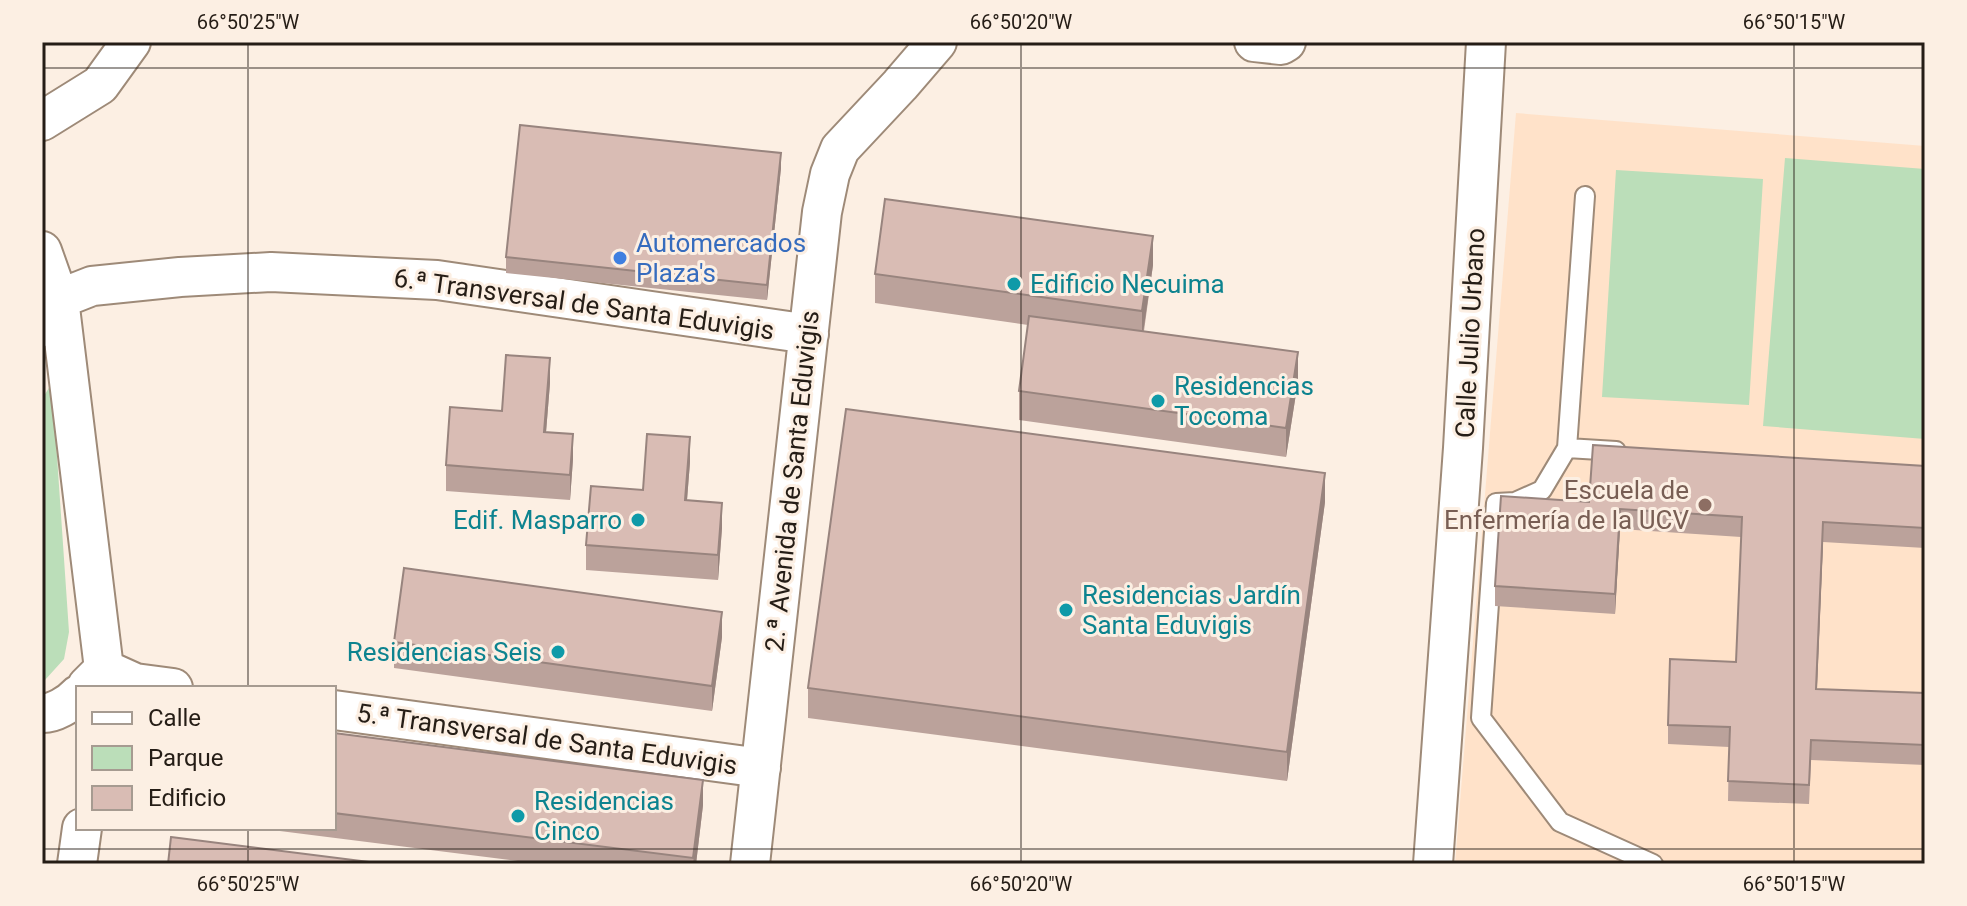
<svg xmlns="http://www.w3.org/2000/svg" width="1967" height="906" font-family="Roboto,sans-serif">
	<rect width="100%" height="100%" fill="#fcefe3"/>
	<path fill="#ffe2c9" d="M1516,113L1925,146V864H1455Z"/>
	<path fill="#bbdeb9" d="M1785,158L1925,169V439L1763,426Z
		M1616,170L1763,179L1749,405L1602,397Z
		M52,383L69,632L64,659L45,680H42V399Z"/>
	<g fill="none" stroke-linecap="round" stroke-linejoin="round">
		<g stroke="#9e8a78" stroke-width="22">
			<path id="service" d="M1585,196L1567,448L1542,490L1515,502L1496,503L1481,718L1560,822L1653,864
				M1567,448L1616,451"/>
		</g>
		<g stroke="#9e8a78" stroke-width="42">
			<path id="minor" d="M1254,42L1281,45L1286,42
				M42,121L100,85L131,42
				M42,251L59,299L104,669L101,688
				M42,327L59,299L92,286L180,277L271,272L437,280L809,334
				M87,686L104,669L135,683L173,688
				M334,710L761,768
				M42,713C53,714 70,704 78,695
				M77,864L82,828
				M750,864L822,212L830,174L840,149L900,85L937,42
				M1433,864L1463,448L1486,42"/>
		</g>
		<use href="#service" stroke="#fff" stroke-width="18"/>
		<use href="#minor" stroke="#fff" stroke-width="38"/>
	</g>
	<path fill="#bba29b" d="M781,168L767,300L506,273V257Z
		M1153,265L1144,331L1298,381L1286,457L1019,420V391L1028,325L875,303V274Z
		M550,383L546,432L573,459L570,500L446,491V465L502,411Z
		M690,462L687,500L722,528L718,580L586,570V545L643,490Z
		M1925,466V548L1823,542L1817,689L1925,693V765L1811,760L1809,804L1728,801L1729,747L1668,744V725L1736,662L1741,537L1620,529L1615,614L1495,606V586L1589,502Z
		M1325,502L1287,781L808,718V688Z
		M722,637L712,711L394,668V642Z
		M334,733L703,805L696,864H542L256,828H334Z"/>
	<path fill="#98847e" d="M781,153V168L767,300V285Z
		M1153,236V265L1142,340V311Z
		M1298,352V381L1286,457V428Z
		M550,358V383L544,457V432Z
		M573,434V459L570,500V475Z
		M690,437V462L685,525V500Z
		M1325,473V502L1287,781V752Z
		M722,503V528L718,580V555Z
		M1620,509V529L1615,614V594Z
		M1823,522V542L1816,708V689Z
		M722,612V637L712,711V686Z
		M703,780V805L696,864H693Z"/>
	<path fill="#d9bcb4" stroke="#98847e" stroke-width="2" d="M520,125L781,153L767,285L506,257Z
		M885,199L1153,236L1142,311L875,274Z
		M1029,316L1298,352L1286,428L1019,391Z
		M506,355L550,358L544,432L573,434L570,475L446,465L450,407L502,411Z
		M846,409L1325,473L1287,752L808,688Z
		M647,434L690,437L685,500L722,503L718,555L586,545L591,486L643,490Z
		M1593,445L1925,466V528L1823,522L1816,689L1925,693V745L1811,740L1809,785L1728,781L1730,727L1668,725L1670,659L1736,662L1742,517L1620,509L1615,594L1495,586L1501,496L1589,502Z
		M404,568L722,612L712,686L394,642Z
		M334,733L703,780L693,858L334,813Z
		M171,837L385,864H168Z"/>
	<path fill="none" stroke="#251d16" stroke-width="2" stroke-opacity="0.45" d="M248,42V688M1021,42V864M1794,42V864M42,68H1925M248,828V864M42,849H1925"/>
	<circle fill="#3f7fe0" stroke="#fcefe3" stroke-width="3" cx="620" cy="258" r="8"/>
	<g fill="#0f9aa8" stroke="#fcefe3" stroke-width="3">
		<circle cx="1014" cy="284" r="8"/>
		<circle cx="1158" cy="401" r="8"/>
		<circle cx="638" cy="520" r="8"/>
		<circle cx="1066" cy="610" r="8"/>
		<circle cx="558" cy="652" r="8"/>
		<circle cx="518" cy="816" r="8"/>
	</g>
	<circle fill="#8d6e63" stroke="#fcefe3" stroke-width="3" cx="1705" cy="505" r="8"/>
	<g text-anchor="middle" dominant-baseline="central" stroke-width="6" stroke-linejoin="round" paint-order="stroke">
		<g font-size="26" fill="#366cbe" stroke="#fcefe3" text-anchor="start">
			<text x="636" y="243">Automercados<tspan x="636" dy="30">Plaza's</tspan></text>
		</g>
		<g font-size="26" fill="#0d838f" stroke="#fcefe3" text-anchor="start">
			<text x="1030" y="284">Edificio Necuima</text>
			<text x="1174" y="386">Residencias<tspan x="1174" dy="30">Tocoma</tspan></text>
			<text x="622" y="520" text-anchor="end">Edif. Masparro</text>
			<text x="1082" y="595">Residencias Jardín<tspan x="1082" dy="30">Santa Eduvigis</tspan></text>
			<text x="542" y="652" text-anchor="end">Residencias Seis</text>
			<text x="534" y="801">Residencias<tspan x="534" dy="30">Cinco</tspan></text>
		</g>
		<g font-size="26" fill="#251d16" stroke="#fcefe3">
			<text transform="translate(584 304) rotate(8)">6.ª Transversal de Santa Eduvigis</text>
			<text transform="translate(1470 333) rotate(-87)">Calle Julio Urbano</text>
			<text transform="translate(792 481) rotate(-84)">2.ª Avenida de Santa Eduvigis</text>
			<text transform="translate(547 739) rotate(8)">5.ª Transversal de Santa Eduvigis</text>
		</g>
		<g font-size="26" fill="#785e54" stroke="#fcefe3" text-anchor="end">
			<text x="1689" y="490">Escuela de<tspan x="1689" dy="30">Enfermería de la UCV</tspan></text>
		</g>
	</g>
	<rect width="1967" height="906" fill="none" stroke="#fcefe3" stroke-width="88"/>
	<rect x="76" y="686" width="260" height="144" fill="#fcefe3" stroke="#a69b91" stroke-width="2"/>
	<rect x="92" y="712" width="40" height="12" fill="#ffffff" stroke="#a69b91" stroke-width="2"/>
	<text x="148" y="726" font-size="24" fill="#251d16">Calle</text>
	<rect x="92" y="746" width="40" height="24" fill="#bbdeb9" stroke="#a69b91" stroke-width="2"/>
	<text x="148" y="766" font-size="24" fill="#251d16">Parque</text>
	<rect x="92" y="786" width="40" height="24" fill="#d9bcb4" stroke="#a69b91" stroke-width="2"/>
	<text x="148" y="806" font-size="24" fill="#251d16">Edificio</text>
	<rect x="44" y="44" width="1879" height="818" fill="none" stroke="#251d16" stroke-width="3"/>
	<g font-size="20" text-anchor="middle" fill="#251d16">
		<text x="248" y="29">66°50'25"W</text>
		<text x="1021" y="29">66°50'20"W</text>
		<text x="1794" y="29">66°50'15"W</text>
		<text x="248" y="891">66°50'25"W</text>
		<text x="1021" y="891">66°50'20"W</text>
		<text x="1794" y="891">66°50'15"W</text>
	</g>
</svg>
